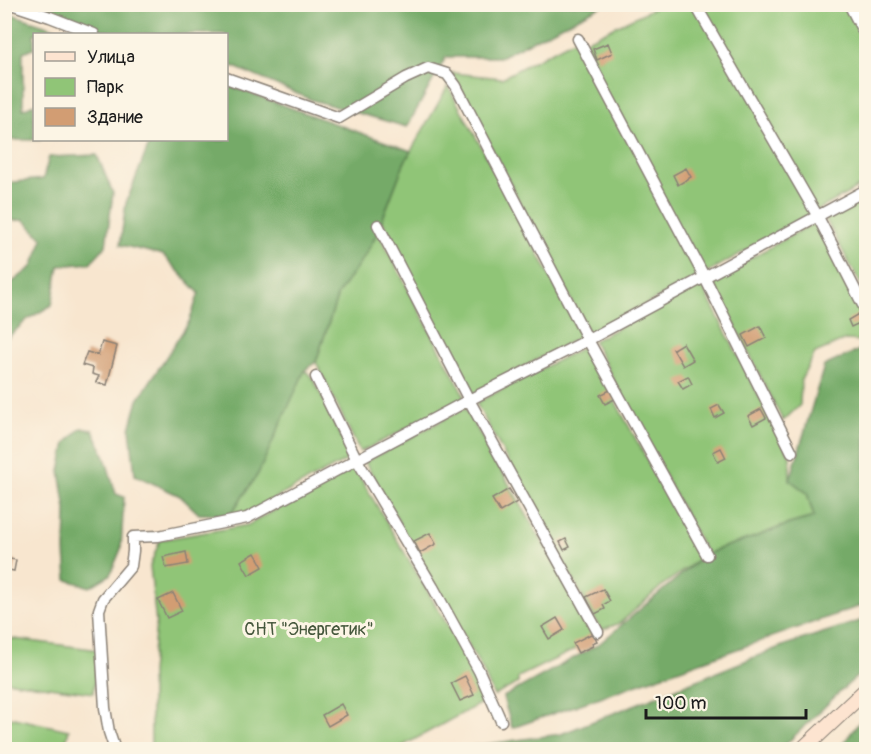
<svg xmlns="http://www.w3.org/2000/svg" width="871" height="754" font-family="Pangolin,sans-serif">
	<rect width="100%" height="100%" fill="#fcf5e5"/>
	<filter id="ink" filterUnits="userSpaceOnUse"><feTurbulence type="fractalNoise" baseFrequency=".0167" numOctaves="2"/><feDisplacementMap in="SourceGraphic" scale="12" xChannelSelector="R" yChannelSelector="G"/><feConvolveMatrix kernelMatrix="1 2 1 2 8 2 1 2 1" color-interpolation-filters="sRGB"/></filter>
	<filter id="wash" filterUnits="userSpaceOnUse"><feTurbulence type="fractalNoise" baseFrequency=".008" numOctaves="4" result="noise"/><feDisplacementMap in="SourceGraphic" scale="24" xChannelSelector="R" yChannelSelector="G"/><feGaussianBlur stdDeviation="1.35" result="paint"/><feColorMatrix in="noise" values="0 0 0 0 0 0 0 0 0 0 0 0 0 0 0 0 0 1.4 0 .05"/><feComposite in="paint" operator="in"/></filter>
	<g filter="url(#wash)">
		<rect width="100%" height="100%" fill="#f8e6cf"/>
		<path fill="#90c577" stroke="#56704a" stroke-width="1.5" d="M660,5H866V183L706,273L589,334L452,73L502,78L573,40L585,41Z
			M448,86L519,216L581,336L471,395L382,220L404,163Z
			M866,197V294L826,220Z
			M817,221L866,319V340L865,341L845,340L815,353L801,380L800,405L783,421L712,280Z
			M378,232L464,395L462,401L360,452L316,362L338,294L365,255Z
			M701,284L790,456V480L807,493L814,517L789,524L752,538L718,549L707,555L593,341Z
			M585,346L701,558L663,585L620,623L601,630L476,403Z
			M305,370L314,380L351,458L247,513L230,515L258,474L285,407Z
			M465,408L569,588L595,640L518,677V683L494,696L482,669L365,462Z
			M354,467L464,653L485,701L397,749H151V672L156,624L150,566L160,540L248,525Z
			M7,638L99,650L93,693L5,681L4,656Z
			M5,716L69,730L64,749H5Z"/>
		<path fill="#74aa68" stroke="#486342" stroke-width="1.5" d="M28,5H603L500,57H446L407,127L312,100L227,64L226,34H119L81,26Z
			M5,12L57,29L51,34H34V48L23,52V109L34,104V140H41H5Z
			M227,85L411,151L404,163L382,220L378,225V232L365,255L338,294L316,362L305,370L258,474L230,515L199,514L180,496L135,475L130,429L138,400L189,322L199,293L163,255L120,245L126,203L149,144L146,140H226Z
			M97,155L113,193L106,246L90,263L59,266L52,305L28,319L5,340V284L11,283L32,267L43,239L24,220L5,221V183L43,179L49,157Z
			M866,347V604L512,728L503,697L599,644L701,558L718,549L752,538L789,524L814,517L807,493L790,480L824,366Z
			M81,428L93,430L105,457L116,494L124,497L121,549L110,575L90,587L67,580L65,551L66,510L60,471L66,443Z
			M866,619V669L845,687L781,749H466L473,746L561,734L785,645Z
			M866,713V749H839Z"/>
		<g id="blocks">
			<path fill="#d29d73" d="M608,43L612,53L597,60L593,49Z
				M686,168L691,177L678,185L673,175Z
				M860,313L864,321L851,327L848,320Z
				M760,326L766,338L749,347L743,335Z
				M102,342L117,346L107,385L96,382L99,376L92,374L93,368L82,365L87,352L98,355Z
				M683,343L693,360L683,366L673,349Z
				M688,376L692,384L683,389L678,381Z
				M612,389L617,398L605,404L600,395Z
				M719,405L724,413L715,418L711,409Z
				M761,409L766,418L753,425L748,416Z
				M721,448L726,458L718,462L713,452Z
				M509,489L517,502L500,512L492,499Z
				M430,533L436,544L420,553L414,541Z
				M566,539L570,547L564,550L560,542Z
				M186,552L188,564L166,568L163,557Z
				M255,553L263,567L249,575L241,561Z
				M4,558L16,560L14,571L4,569Z
				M603,589L610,601L603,605L605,609L595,614L586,597Z
				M173,593L182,611L167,618L158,600Z
				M557,618L564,630L549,639L542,627Z
				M593,633L597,641L592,643L593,646L578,653L573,643Z
				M465,676L474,695L460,701L451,683Z
				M341,704L347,715L328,726L322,715Z"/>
		</g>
	</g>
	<g filter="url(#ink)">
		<use href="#blocks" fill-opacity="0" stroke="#8a8176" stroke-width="1.5"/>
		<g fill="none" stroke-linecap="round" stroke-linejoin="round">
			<g stroke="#8a8176" stroke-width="13">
				<path id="street" d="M11,4L50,17L94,34
					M695,4L817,215L866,311
					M849,4L866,37
					M578,39L705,278L792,452
					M226,78L339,118L406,78L428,68L447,74L456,86L588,340L707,555
					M378,225L469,400L598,632
					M316,377L357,460L433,587L479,671L501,721
					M115,750L109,732L105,708L99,610L103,599L131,566L133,551V537L158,536L247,518L469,400L588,340L866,190"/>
			</g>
			<g stroke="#8a8176" stroke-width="17">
				<path id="secondary" d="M802,750L866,690"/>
			</g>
			<use href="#street" stroke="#fff" stroke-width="10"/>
			<use href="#secondary" stroke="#fde4d0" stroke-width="15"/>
		</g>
	</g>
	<g text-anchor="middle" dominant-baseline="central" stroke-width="6" stroke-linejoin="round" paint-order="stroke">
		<g font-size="18" fill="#45573c" stroke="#fcf5e5">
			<text x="309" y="629">СНТ "Энергетик"</text>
		</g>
	</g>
	<rect width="871" height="754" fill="none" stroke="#fcf5e5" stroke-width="24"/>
	<rect x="33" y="33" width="195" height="108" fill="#fcf5e5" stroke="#a29e95" stroke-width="1.5"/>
	<rect x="45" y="52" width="30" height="9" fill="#fde4d0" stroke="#a29e95" stroke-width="1.5"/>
	<text x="87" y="63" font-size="18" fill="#1c1c1c">Улица</text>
	<rect x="45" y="78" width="30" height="18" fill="#90c577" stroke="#a29e95" stroke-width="1.5"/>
	<text x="87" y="93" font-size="18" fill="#1c1c1c">Парк</text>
	<rect x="45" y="108" width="30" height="18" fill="#d29d73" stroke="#a29e95" stroke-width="1.5"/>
	<text x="87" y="123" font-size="18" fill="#1c1c1c">Здание</text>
	<path d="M646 709v9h160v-9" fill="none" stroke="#1c1c1c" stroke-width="3"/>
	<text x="655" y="709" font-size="18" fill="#1c1c1c" stroke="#fcf5e5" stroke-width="4.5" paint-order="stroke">100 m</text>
</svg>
